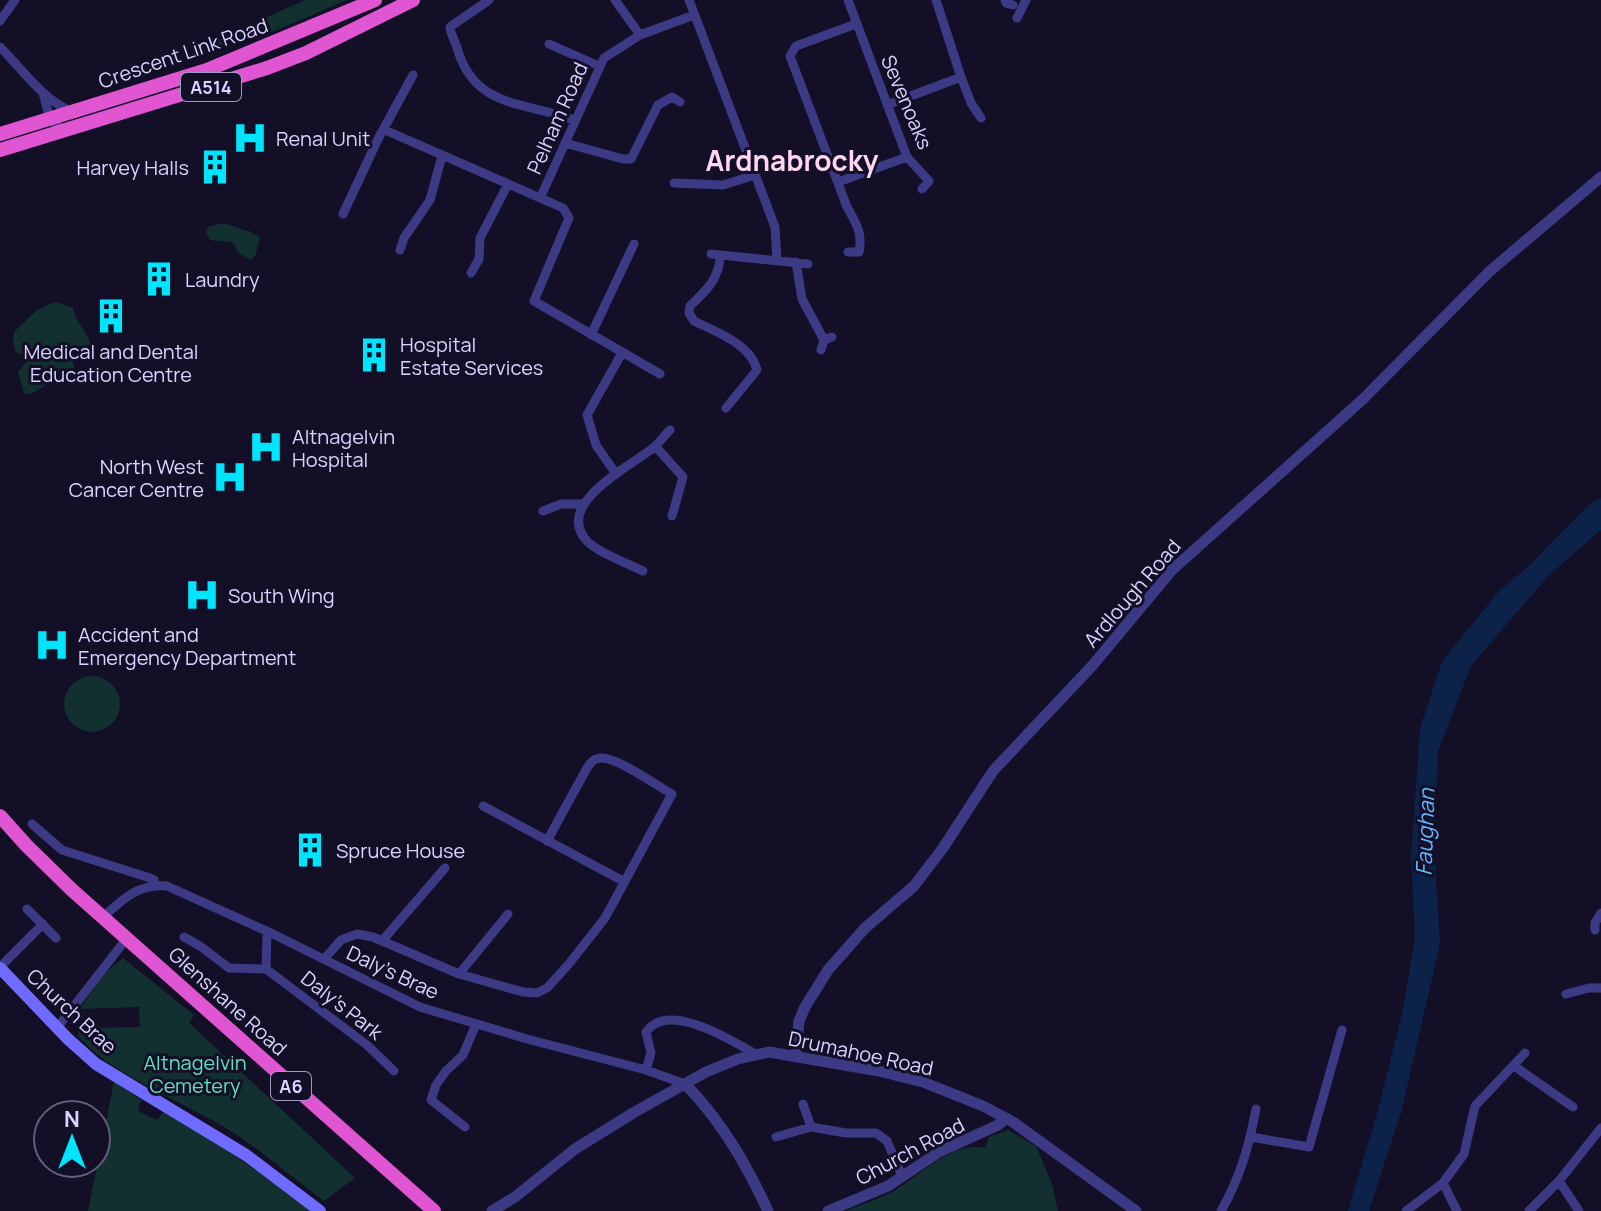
<svg xmlns="http://www.w3.org/2000/svg" width="1601" height="1211" font-family="Manrope,sans-serif">
	<rect width="100%" height="100%" fill="#130f26"/>
	<path fill="#12302f" d="M305,0H347L265,35L231,42L204,53L200,47Z
		M224,223L253,233L260,238L255,256L251,260L240,254L232,242L210,240L206,232L208,227Z
		M55,302L73,308C76,325 91,334 91,349L77,346L72,350L74,368L31,394L24,393L18,372L31,356L16,353L13,342L14,332L37,310Z
		M64 704a28 28 0 1 1 56 0a28 28 0 1 1-56 0Z
		M123,958L194,1015L189,1023L355,1178L324,1201C291,1177 259,1148 224,1127C186,1104 102,1069 78,1035L79,1026L87,1034L93,1028L140,1027L139,1007L79,1009L106,972Z
		M114,1082L142,1100L138,1106L140,1112L157,1120L164,1111L234,1155L314,1211H88Z
		M1008,1130L1036,1146L1052,1184L1058,1211H845C860,1205 877,1200 892,1192C917,1178 954,1139 985,1148L989,1137Z"/>
	<path fill="#0c2248" d="M1601,498V530L1549,575L1471,666L1438,751L1434,848L1440,944L1402,1109L1369,1211H1348L1378,1110L1403,1010L1415,938L1411,856L1420,729L1442,661L1500,590L1530,565L1590,503Z"/>
	<g fill="none" stroke-linecap="round" stroke-linejoin="round">
		<path stroke="#3d3a85" stroke-width="9" d="M489,0L450,27C451,36 456,42 458,51C476,109 527,102 574,120
			M615,0L640,35
			M689,0L775,227L777,260
			M848,0L907,157L929,181L922,189
			M936,0L961,77L971,103L981,118
			M1005,0L1006,3L1013,5
			M1017,18L1026,0
			M0,21L15,0
			M549,44L599,66
			M0,47C20,67 44,101 71,111
			M43,93L50,119L65,132
			M887,105L961,77
			M385,130L563,208L569,218L534,301L660,374
			M565,143L623,159H631L658,105L672,97L680,102
			M838,182L907,157
			M674,183L723,185L755,175
			M541,196L604,58L640,35L694,15
			M343,214L378,139L413,75
			M400,250L404,238L430,200L442,156
			M848,252H859C863,233 856,223 847,207L790,56L796,46L856,24
			M711,254L808,264
			M720,255C720,278 706,291 690,306L689,313L694,321C716,332 751,344 757,370L726,408
			M796,262L802,299L824,340
			M471,273L479,259L480,238L508,184
			M591,335L634,244
			M821,350L824,340L832,337
			M656,447L683,477L672,516
			M616,474L596,445L587,415L622,353
			M543,511L561,504H582
			M643,571C626,562 602,555 588,542C551,505 631,466 653,448C659,443 664,436 670,430
			M483,806L623,881
			M32,824L62,850L147,877L154,880V885
			M27,909L56,938
			M103,917C123,899 139,883 167,886L273,934L420,1007L527,1039L646,1070L685,1084
			M1595,930V923L1601,913
			M267,931L266,969L367,1045L394,1071
			M184,937L200,946L229,968L266,969
			M382,941L445,868
			M324,959L341,940L357,934L373,937L459,974L523,992L537,993L547,988L568,965L605,918L672,794C656,785 618,758 602,758C594,758 591,762 587,768L547,841
			M0,967L43,924
			M459,974L508,914
			M1566,994L1589,988H1601
			M57,1028L127,938
			M1514,1066L1573,1107
			M646,1070L651,1053L646,1032C668,1000 733,1041 757,1055
			M803,1104L811,1127
			M465,1127L431,1100L436,1085L446,1071L463,1055L476,1024
			M776,1137L811,1127L846,1133H876L887,1141L902,1176
			M1251,1137L1309,1147L1342,1030
			M1559,1181L1579,1211
			M1443,1183L1457,1211
			M1221,1211C1240,1178 1249,1146 1256,1109
			M1406,1211L1443,1183L1464,1154L1475,1106L1525,1053
			M1529,1211L1559,1181L1601,1128"/>
		<path stroke="#3d3a85" stroke-width="11" d="M796,1055L799,1021L805,1007L828,970L865,928L914,886L943,848L993,771L1092,666L1172,570L1362,400L1490,271L1601,177
			M685,1084C721,1120 747,1165 768,1211
			M492,1211L515,1197L575,1149L633,1113L706,1072L738,1059L769,1052L879,1071L923,1082L983,1106L1013,1122L1136,1211
			M828,1211L888,1186L939,1152L998,1125L1006,1118"/>
		<path stroke="#6f6bff" stroke-width="12" d="M0,968L68,1039L96,1064L246,1155L320,1211"/>
		<path stroke="#e055d1" stroke-width="14" d="M0,134L207,70L375,0
			M0,150L267,68L306,53L413,0
			M0,816L26,845L72,890L434,1211"/>
	</g>
	<defs>
		<g id="hospital-bare" transform="scale(2.76)"><path d="M-5-5h3v3.5h4V-5h3V5h-3V1.5h-4V5h-3Z" fill="#00e5ff" stroke="#130f26" stroke-width="2.5" paint-order="stroke"/></g>
		<g id="building-bare" transform="scale(2.76)"><path d="M-4-6H4V6H1V3H-1V6H-4ZM-2.5-4.3h1.7v1.8h-1.7ZM.8-4.3h1.7v1.8H.8ZM-2.5-1h1.7V.8h-1.7ZM.8-1h1.7V.8H.8Z" fill="#00e5ff" stroke="#130f26" stroke-width="2.5" paint-order="stroke"/></g>
	</defs>
	<g fill-rule="evenodd">
		<use href="#hospital-bare" x="250" y="138"/>
		<use href="#building-bare" x="215" y="167"/>
		<use href="#building-bare" x="159" y="279"/>
		<use href="#building-bare" x="111" y="316"/>
		<use href="#building-bare" x="374" y="355"/>
		<use href="#hospital-bare" x="266" y="447"/>
		<use href="#hospital-bare" x="230" y="477"/>
		<use href="#hospital-bare" x="202" y="595"/>
		<use href="#hospital-bare" x="52" y="645"/>
		<use href="#building-bare" x="310" y="850"/>
	</g>
	<g text-anchor="middle" dominant-baseline="central" stroke-width="6" stroke-linejoin="round" paint-order="stroke">
		<g fill="#130f26" stroke="#9e99be" stroke-width="2">
			<rect x="181" y="73" width="60" height="28" rx="6"/>
			<rect x="271" y="1072" width="40" height="28" rx="6"/>
		</g>
		<g font-size="18" font-weight="bold" fill="#d9d4ff">
			<text x="211" y="87">A514</text>
			<text x="291" y="1086">A6</text>
		</g>
		<g font-size="20" fill="#d9d4ff" stroke="#130f26">
			<text transform="translate(183 53) rotate(-19)">Crescent Link Road</text>
			<text transform="translate(907 102) rotate(67)">Sevenoaks</text>
			<text transform="translate(557 118) rotate(-66)">Pelham Road</text>
			<text transform="translate(1132 593) rotate(-49)">Ardlough Road</text>
			<text transform="translate(393 972) rotate(25)">Daly's Brae</text>
			<text transform="translate(228 1001) rotate(42)">Glenshane Road</text>
			<text transform="translate(342 1005) rotate(38)">Daly's Park</text>
			<text transform="translate(72 1011) rotate(43)">Church Brae</text>
			<text transform="translate(861 1053) rotate(12)">Drumahoe Road</text>
			<text transform="translate(910 1151) rotate(-28)">Church Road</text>
		</g>
		<g font-size="20" fill="#d9d4ff" stroke="#130f26" text-anchor="start">
			<text x="276" y="138">Renal Unit</text>
			<text x="189" y="167" text-anchor="end">Harvey Halls</text>
			<text x="185" y="279">Laundry</text>
			<text x="400" y="344">Hospital<tspan x="400" dy="23">Estate Services</tspan></text>
			<text x="111" y="351" text-anchor="middle">Medical and Dental<tspan x="111" dy="23">Education Centre</tspan></text>
			<text x="292" y="436">Altnagelvin<tspan x="292" dy="23">Hospital</tspan></text>
			<text x="204" y="466" text-anchor="end">North West<tspan x="204" dy="23">Cancer Centre</tspan></text>
			<text x="228" y="595">South Wing</text>
			<text x="78" y="634">Accident and<tspan x="78" dy="23">Emergency Department</tspan></text>
			<text x="336" y="850">Spruce House</text>
		</g>
		<g font-size="20" fill="#5fe0c0" stroke="#130f26">
			<text x="195" y="1062">Altnagelvin<tspan x="195" dy="23">Cemetery</tspan></text>
		</g>
		<g font-size="22" font-style="italic" fill="#62b6ff" stroke="#130f26">
			<text transform="translate(1425 832) rotate(-88)">Faughan</text>
		</g>
		<g font-size="28" font-weight="bold" fill="#ffd6f0" stroke="#130f26">
			<text x="792" y="160">Ardnabrocky</text>
		</g>
	</g>
	<g transform="translate(72 1139)"><circle r="38" fill="#130f26" stroke="#625e7d" stroke-width="2"/>
	<path d="M0-6L14 30L0 20L-14 30Z" fill="#00e5ff"/>
	<text y="-12" font-size="22" font-weight="bold" text-anchor="middle" fill="#d9d4ff">N</text>
	</g>
</svg>
